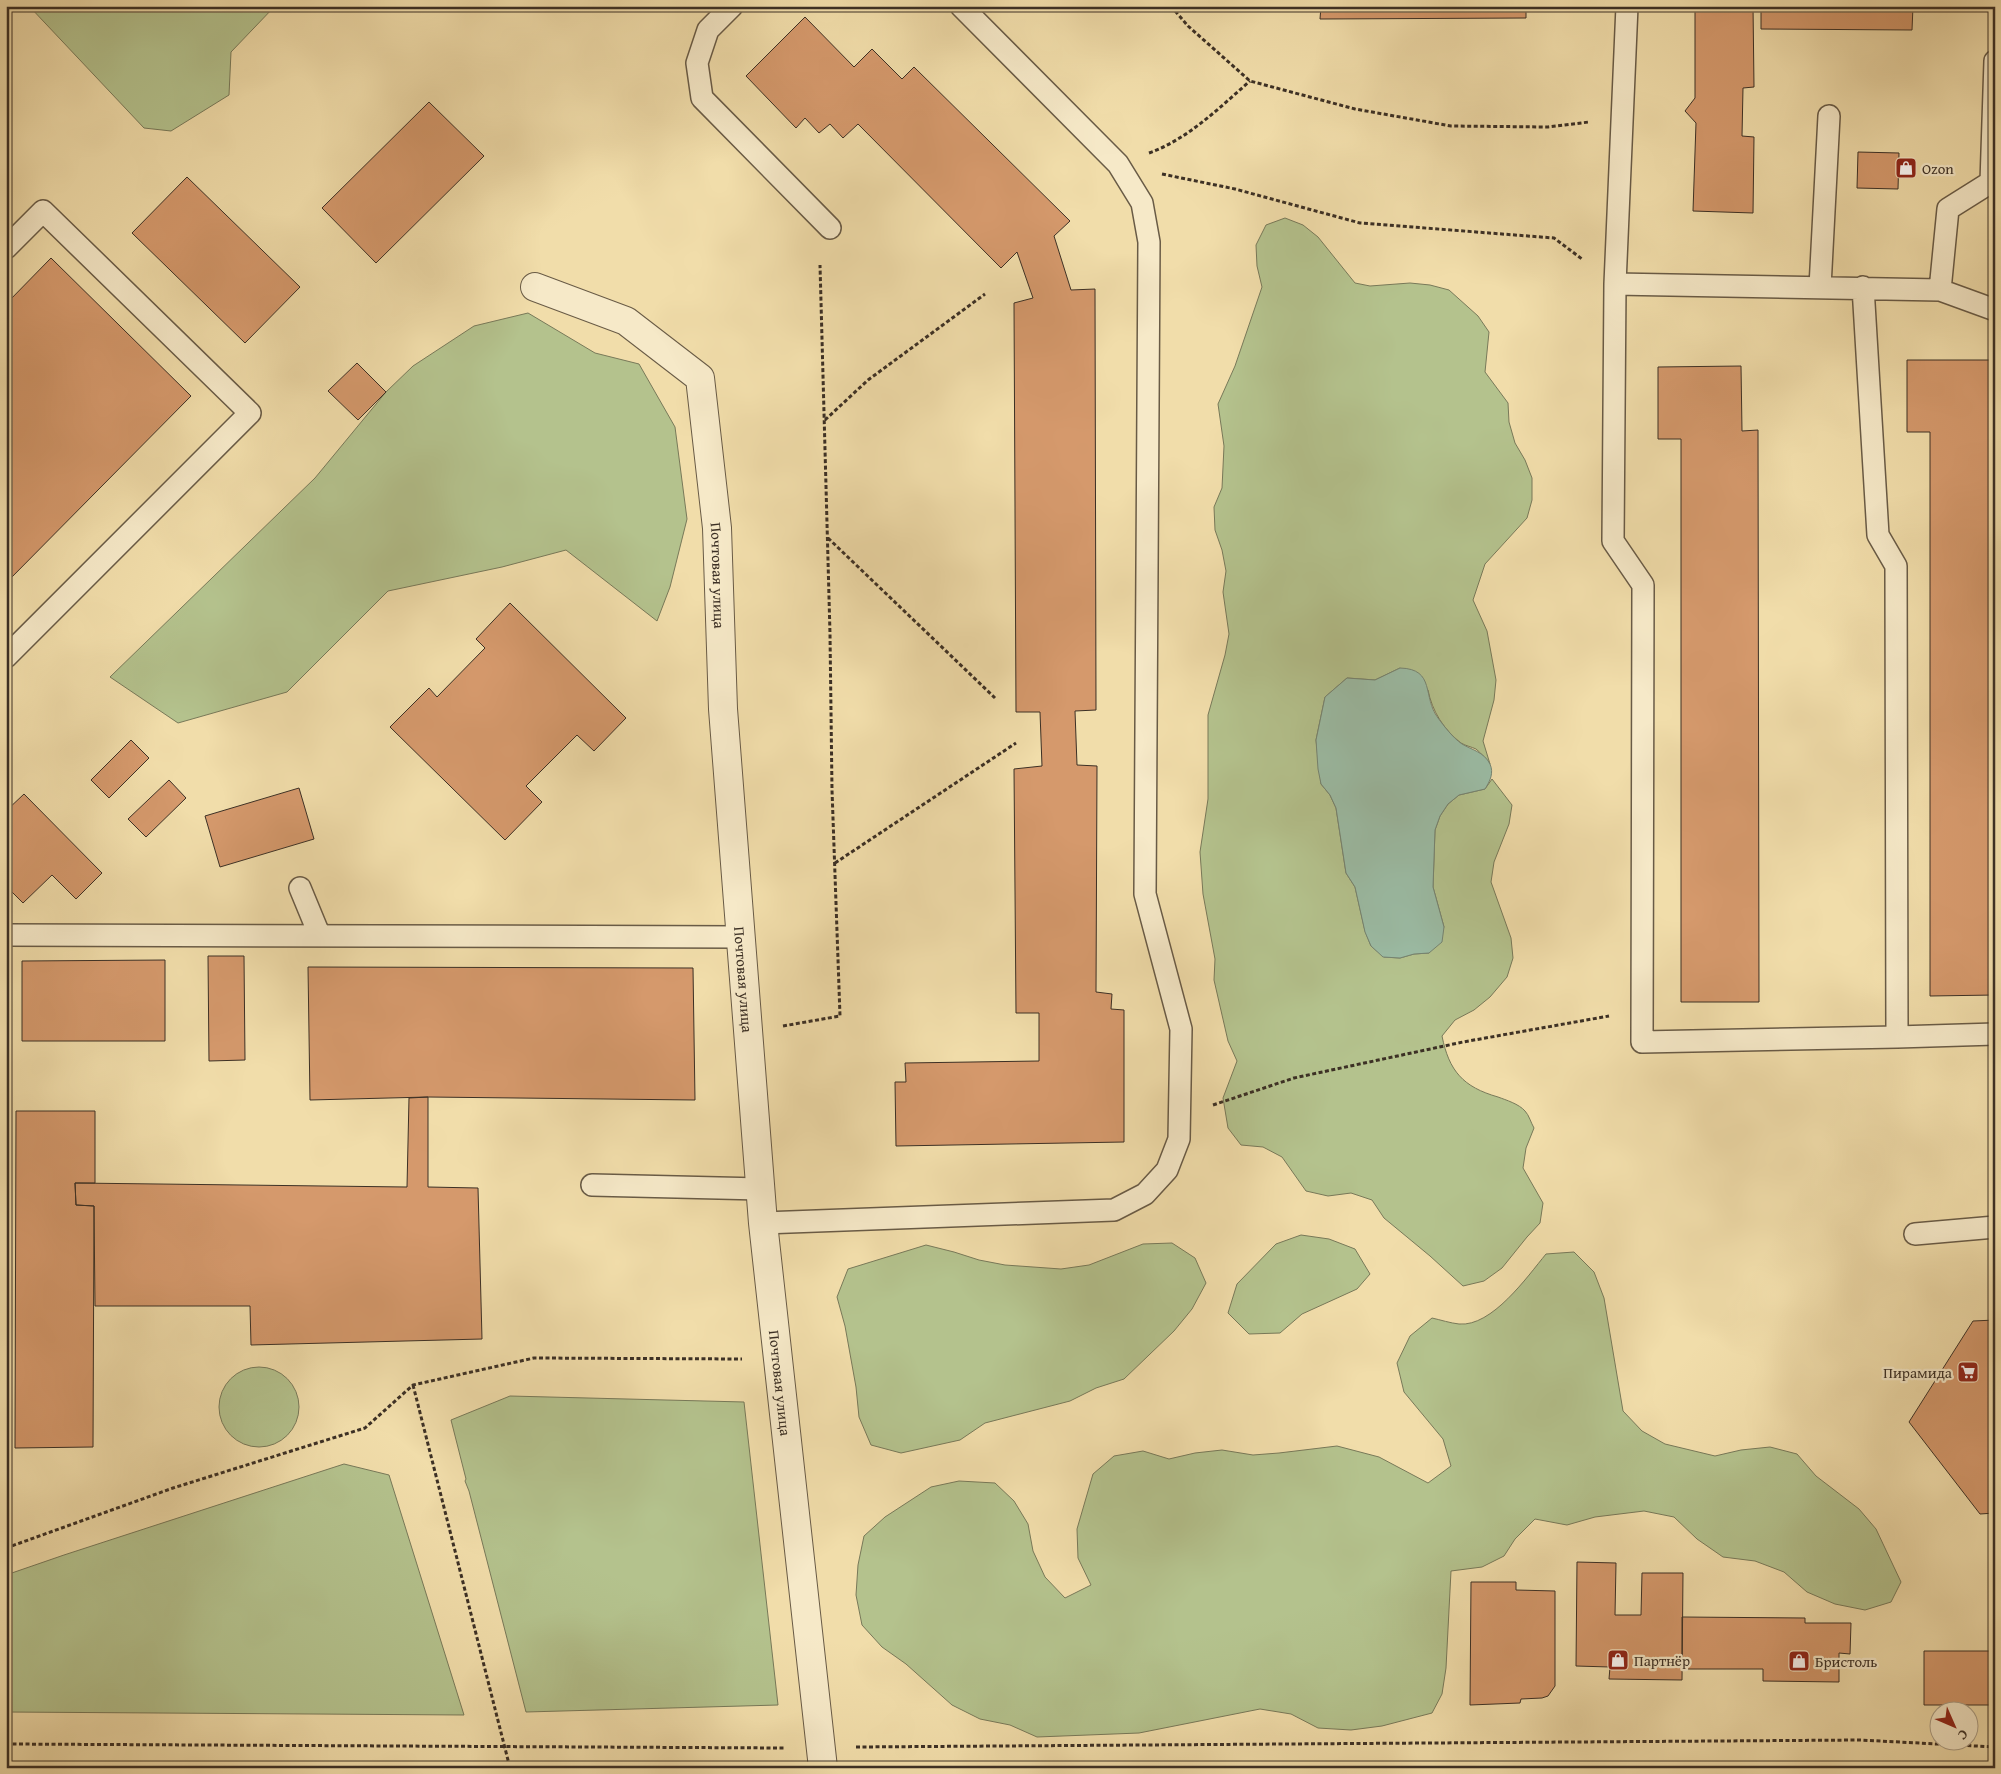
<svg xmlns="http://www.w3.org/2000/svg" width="2001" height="1774" font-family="'Gentium Book Plus',serif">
	<rect width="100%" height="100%" fill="#f1ddaa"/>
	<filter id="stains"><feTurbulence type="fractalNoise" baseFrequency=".004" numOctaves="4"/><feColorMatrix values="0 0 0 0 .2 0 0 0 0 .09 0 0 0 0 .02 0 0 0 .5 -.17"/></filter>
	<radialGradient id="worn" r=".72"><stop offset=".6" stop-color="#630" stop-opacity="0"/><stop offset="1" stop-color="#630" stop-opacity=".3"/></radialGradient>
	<path fill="#b4c28d" stroke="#787959" d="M29,6H275L231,52L229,95L171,131L144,128Z
		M1285,218L1303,225L1318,237L1355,283L1370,286L1410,283L1430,285L1449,290L1478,316L1489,332L1485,372L1508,403L1509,422L1515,443L1525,460L1532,478V500L1527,518L1485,564L1473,600L1487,631L1496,680L1494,700L1483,741L1490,764C1486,759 1481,753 1476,749C1472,747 1466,746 1461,743C1444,730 1432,711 1428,690L1400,668L1375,680L1347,678L1325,697L1316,740L1321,784L1330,795L1336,808L1346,873L1355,887L1365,931L1371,946L1384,957L1400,958L1414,954L1429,953L1444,927L1433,887L1435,830L1440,816L1448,804L1459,795L1485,789L1492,779L1512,805L1509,824L1494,862L1491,882L1511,938L1513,958L1507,977L1490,997L1474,1010L1455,1020L1442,1036C1449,1071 1463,1087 1498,1097C1506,1100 1519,1104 1525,1111C1529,1115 1531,1123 1534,1128L1526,1148L1523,1168L1543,1203L1540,1223L1527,1237L1502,1268L1484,1281L1463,1286L1430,1256L1384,1218L1372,1200L1351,1193L1328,1196L1306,1191L1282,1157L1263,1147L1241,1145L1228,1128L1223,1098L1237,1061L1228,1041L1214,980L1215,959L1203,894L1200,852L1208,799V715L1225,655L1229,634L1223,592L1226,571L1222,550L1215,530L1214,507L1222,488L1224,446L1218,404L1235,366L1262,287L1257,266L1256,245L1266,225Z
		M528,313L595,353L639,364L675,427L687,519L670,587L657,621L566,550L502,567L388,591L287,692L178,723L110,677L315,478L386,392L413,366L474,326Z
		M1301,1235L1329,1239L1355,1249L1370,1274L1357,1289L1302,1314L1280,1333L1249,1334L1228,1313L1237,1284L1276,1244Z
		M1172,1243L1195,1258L1206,1283L1192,1309L1174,1331L1124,1379L1096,1388L1070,1401L985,1423L960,1440L901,1453L871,1445L859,1417L856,1387L845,1326L837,1297L848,1269L926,1245L954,1252L979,1260L1005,1265L1061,1269L1089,1265L1143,1244Z
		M1574,1252L1594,1272L1604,1298L1623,1411L1642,1431L1665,1444L1715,1456L1741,1450L1770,1447L1797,1454L1816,1476L1859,1509L1876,1529L1901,1582L1891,1602L1865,1610L1835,1604L1807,1592L1784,1572L1755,1561L1723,1557L1697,1539L1674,1517L1644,1511L1595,1517L1567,1525L1535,1519L1515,1539L1504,1556L1482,1567L1451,1571L1446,1668L1442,1694L1432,1713L1382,1726L1351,1730L1318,1728L1291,1714L1260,1709L1139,1733L1037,1737L1010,1725L980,1719L952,1705L906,1664L882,1647L862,1625L856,1595L858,1565L864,1536L885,1517L931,1487L959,1481L995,1483L1014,1501L1028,1524L1033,1551L1045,1577L1065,1598L1091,1585L1078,1558L1077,1529L1093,1474L1114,1456L1143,1451L1169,1459L1195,1453L1222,1450L1253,1455L1279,1453L1337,1446L1379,1457L1428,1483L1451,1466L1443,1439L1404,1392L1397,1363L1410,1336L1432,1318C1441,1320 1450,1323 1459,1324C1492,1327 1527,1277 1546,1254Z
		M219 1407a40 40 0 1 1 80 0a40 40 0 1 1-80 0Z
		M510,1396L744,1402L778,1705L526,1712L469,1491L465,1481L466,1479L451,1420Z
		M344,1464L389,1475L464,1715L6,1712V1575L64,1555Z"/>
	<path fill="#9bbca5" stroke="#758472" d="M1400,668C1436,669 1422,697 1438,718C1444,726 1453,738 1462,744C1472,750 1484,752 1490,764C1494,773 1490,781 1485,789L1459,795L1448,804L1440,816L1435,830L1433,887L1444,927L1442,942L1429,953L1414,954L1400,958L1383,957L1371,946L1365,932L1355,887L1346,873L1336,808L1330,795L1321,784L1318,769L1316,740L1325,697L1347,678L1375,680Z"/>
	<path fill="#d5996c" stroke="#3c3025" d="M1321,6H1526V18L1320,19Z
		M1753,6L1754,87L1743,88L1742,136L1754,137L1753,213L1693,211L1696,123L1685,111L1695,98V9Z
		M1761,6H1913L1912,30L1761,29Z
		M805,17L854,67L872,49L902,79L914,67L1070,221L1054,236L1071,290L1095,289L1096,710L1075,711L1077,765L1097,766L1096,992L1112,994L1111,1009L1124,1010V1142L896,1146L895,1082H906L905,1063L1039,1061V1013H1016L1014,769L1042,766L1040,712H1016L1014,303L1033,298L1017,252L1001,268L858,124L843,138L830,124L819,133L805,118L796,128L746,76Z
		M429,102L484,156L376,263L322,208Z
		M1858,152L1899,153L1898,189L1857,188Z
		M187,177L300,287L245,343L132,233Z
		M51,258L191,396L6,583V304Z
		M1907,360H1990V424H1995V995L1930,996V432H1907Z
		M357,363L386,392L358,420L328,391Z
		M1741,366L1742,431L1758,430L1759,1002H1681V439H1658V367Z
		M510,603L626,718L594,751L577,735L526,786L542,802L505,840L390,727L429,688L437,697L485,648L476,639Z
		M131,740L149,758L109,798L91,780Z
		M169,780L186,798L146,837L128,819Z
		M299,788L314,839L220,867L205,816Z
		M24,794L102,873L76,899L52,875L23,903L6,886V811Z
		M208,956H244L245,1060L209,1061Z
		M165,960V1041H22V961Z
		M308,967L693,968L695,1100L428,1097L310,1100Z
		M428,1097V1187L478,1188L482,1339L251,1345L250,1306H95L94,1206L76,1205L75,1183L407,1187L409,1098Z
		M16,1111H95V1183H75L76,1205L94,1206L93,1447L15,1448Z
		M1995,1320V1513L1980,1514L1909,1422L1973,1321Z
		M1577,1562L1616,1563L1615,1615H1641L1642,1573H1683L1682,1680L1609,1679L1610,1667L1576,1666Z
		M1471,1582H1516V1590L1555,1591V1686L1548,1696L1542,1698L1521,1699L1520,1703L1470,1705Z
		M1682,1617L1805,1618V1623H1851L1850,1654L1839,1653V1682L1763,1681V1669H1682Z
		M1924,1651H1995V1705H1924Z"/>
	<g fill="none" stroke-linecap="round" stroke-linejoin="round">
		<g stroke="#695b46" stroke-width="24">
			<path id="service" d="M732,6L708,30L697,63L702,98L830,228
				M6,248L43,211L250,413L6,657
				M1615,284L1627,6
				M1820,287L1829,116
				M1863,287L1878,535L1896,566L1897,1037L1995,1034
				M1940,290L1948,209L1991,182L1995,61
				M300,888L319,934
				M6,935L741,937
				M1897,1037L1642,1042L1643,585L1613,541L1615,284L1940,290L1995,310
				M592,1185L761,1189
				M763,1223L1114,1210L1145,1194L1167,1170L1179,1139L1181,1029L1145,894L1149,242L1142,203L1118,164L961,6
				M1915,1234L1995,1227"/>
		</g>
		<g stroke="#695b46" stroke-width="30">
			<g id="minor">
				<path id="s1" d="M535,287L626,321L700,378L717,528L723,709L763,1223L823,1768"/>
			</g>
		</g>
		<path stroke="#3c3025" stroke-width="3" stroke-dasharray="4 2.5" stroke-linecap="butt" d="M1171,6L1188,26L1250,81L1355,109L1451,126L1548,127L1589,122
			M1149,153C1188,139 1219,108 1250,81
			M1162,174L1235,189L1360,223L1554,238L1582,259
			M825,420L868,380L985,294
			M828,538L995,698
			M835,863L1016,743
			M783,1026L840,1016L832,790L830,634L820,265
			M1213,1105L1294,1078L1463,1042L1609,1016
			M413,1385L510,1768
			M6,1548L173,1488L365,1428L413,1385L534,1358L742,1359
			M6,1744L784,1748
			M856,1747L1860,1740L1995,1747"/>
		<use href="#service" stroke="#f6e9c8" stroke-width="21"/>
		<use href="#minor" stroke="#f6e9c8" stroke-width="28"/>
	</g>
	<defs>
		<g id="shop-square" transform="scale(1.125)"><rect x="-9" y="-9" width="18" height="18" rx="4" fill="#8f2418" stroke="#f6e9c8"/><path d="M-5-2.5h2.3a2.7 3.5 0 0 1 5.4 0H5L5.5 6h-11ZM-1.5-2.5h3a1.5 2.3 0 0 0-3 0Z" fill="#fff"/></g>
		<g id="supermarket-square" transform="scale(1.125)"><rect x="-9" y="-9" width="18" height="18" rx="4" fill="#8f2418" stroke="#f6e9c8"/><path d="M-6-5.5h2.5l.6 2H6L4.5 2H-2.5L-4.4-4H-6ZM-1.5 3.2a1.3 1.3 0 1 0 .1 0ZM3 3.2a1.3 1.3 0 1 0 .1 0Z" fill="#fff"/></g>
	</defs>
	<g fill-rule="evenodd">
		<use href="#shop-square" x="1906" y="168"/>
		<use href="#supermarket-square" x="1968" y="1372"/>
		<use href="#shop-square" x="1618" y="1660"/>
		<use href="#shop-square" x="1799" y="1661"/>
	</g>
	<g text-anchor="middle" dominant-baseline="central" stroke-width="4.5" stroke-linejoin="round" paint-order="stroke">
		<g font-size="15" fill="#3c3025" stroke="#f6e9c8" text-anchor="start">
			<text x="1922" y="168">Ozon</text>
			<text x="1952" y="1372" text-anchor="end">Пирамида</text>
			<text x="1634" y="1660">Партнёр</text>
			<text x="1815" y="1661">Бристоль</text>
		</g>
		<g font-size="15" fill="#3c3025" stroke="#f6e9c8">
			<text stroke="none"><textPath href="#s1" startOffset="389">Почтовая улица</textPath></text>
			<text stroke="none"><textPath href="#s1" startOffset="794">Почтовая улица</textPath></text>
			<text stroke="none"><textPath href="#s1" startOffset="1199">Почтовая улица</textPath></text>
		</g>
	</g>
	<rect width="2001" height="1774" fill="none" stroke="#f1ddaa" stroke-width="25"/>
	<rect x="8" y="8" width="1986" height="1759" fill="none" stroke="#3c3025" stroke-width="2.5"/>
	<rect x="12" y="12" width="1976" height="1749" fill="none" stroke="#3c3025"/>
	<g transform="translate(1954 1726) rotate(135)"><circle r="24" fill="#f6e9c8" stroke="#ac9f87"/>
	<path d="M0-4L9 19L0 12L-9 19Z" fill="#8f2418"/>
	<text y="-8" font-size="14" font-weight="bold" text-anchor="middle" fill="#3c3025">С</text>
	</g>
	<rect width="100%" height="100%" filter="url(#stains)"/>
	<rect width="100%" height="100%" fill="url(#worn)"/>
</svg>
